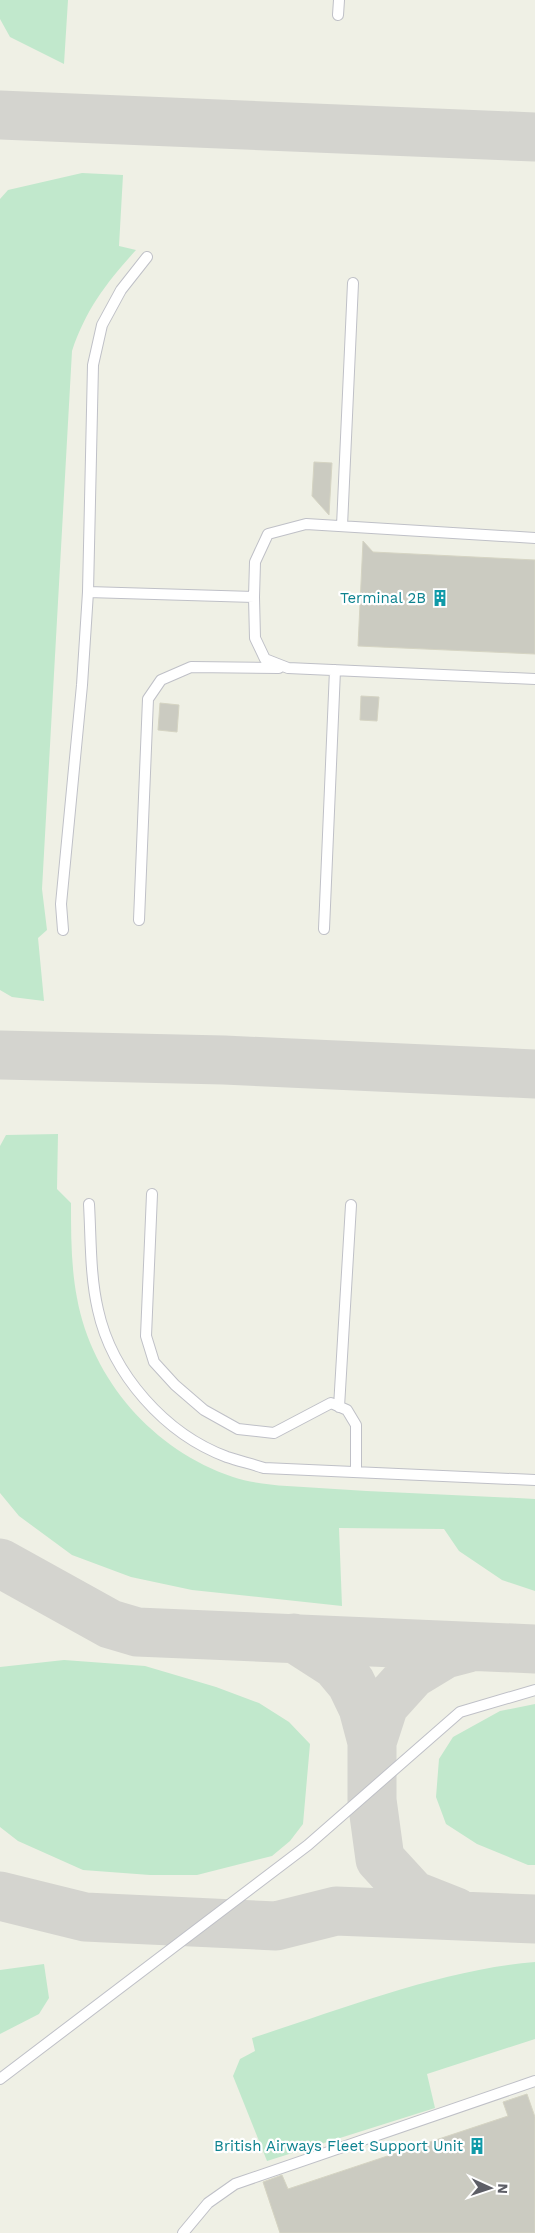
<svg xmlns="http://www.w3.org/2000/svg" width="535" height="2233" font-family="'Work Sans',sans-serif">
	<rect width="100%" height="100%" fill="#eff0e5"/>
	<path fill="#c1e8cc" d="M0,0H68L64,64L10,37L0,19Z
		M82,173L123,175L119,246L136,250C107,282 86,309 72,351L42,889L47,930L38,938L44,1001L12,997L0,990V199L8,190Z
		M58,1134L57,1189L71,1203C71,1234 71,1267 77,1298C92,1380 153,1450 233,1477C260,1486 292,1486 319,1488C391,1493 463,1495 535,1499V1591L502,1580L459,1551L444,1529L339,1528L342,1606L192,1590L131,1577L72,1555L19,1516L0,1493V1146L6,1135Z
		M64,1660L145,1666L216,1687L259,1703L289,1722L310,1744L303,1824L290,1841L272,1856L197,1875H150L83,1870L18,1841L0,1827V1667Z
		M535,1704V1865H528L477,1844L446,1824L436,1797L439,1759L453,1737L500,1711Z
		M535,1962V2039L427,2074L435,2108L267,2161L233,2076L240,2059L255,2051L252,2038C343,2009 440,1970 535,1962Z
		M44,1964L49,1998L39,2014L0,2034V1970Z"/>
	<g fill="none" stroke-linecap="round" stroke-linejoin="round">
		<path stroke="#d4d4cf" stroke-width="49" d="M0,115L535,137
			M0,1055L224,1060L535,1074
			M0,1563L110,1624L137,1632L535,1649
			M294,1638L336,1665L351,1683L363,1708L372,1742V1800L380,1859L413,1895L456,1912
			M372,1742L384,1705L412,1674L445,1654L468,1648
			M0,1896L85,1917L276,1926L336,1911L535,1919"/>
	</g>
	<path fill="#cbcbc1" stroke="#d5d4c3" d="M314,462L332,463L329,515L312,496Z
		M363,541L373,552L535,560V654L358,646Z
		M361,696L379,697L377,721L360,720Z
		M160,703L179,705L177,732L158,730Z
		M527,2094L535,2117V2233H280L263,2182L282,2175L288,2189L508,2116L503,2102Z"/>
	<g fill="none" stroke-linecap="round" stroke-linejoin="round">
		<g stroke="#bfc0c7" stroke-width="12">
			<path id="lane" d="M338,15L339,0
				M342,526L353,283
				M535,538L306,524L268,534L255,562L254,597L255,638L265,659L288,668L535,679
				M88,592L254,597
				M139,920L148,699L161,680L191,667L279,668
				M324,929L335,670
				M63,930L61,904L82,685L88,592L93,365L102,325L121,290L147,257
				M152,1194L146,1336L154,1362L175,1385L204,1410L238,1429L274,1433L331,1403L347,1410L356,1425V1472
				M89,1204C91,1239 90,1276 98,1310C112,1374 165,1434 227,1457C239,1461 252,1464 264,1468L535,1480
				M339,1407L351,1205
				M0,2079L308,1845L460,1712L535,1690
				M183,2233L208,2203L235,2184L535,2081"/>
		</g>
		<use href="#lane" stroke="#fff" stroke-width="10"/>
	</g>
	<defs>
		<g id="building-bare" transform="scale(1.35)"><path d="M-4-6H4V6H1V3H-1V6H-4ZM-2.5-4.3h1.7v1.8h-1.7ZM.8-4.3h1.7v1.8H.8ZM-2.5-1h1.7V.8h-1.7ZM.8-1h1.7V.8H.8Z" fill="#0f9aa8" stroke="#fff" stroke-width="2.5" paint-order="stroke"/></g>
	</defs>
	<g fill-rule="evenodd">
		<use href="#building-bare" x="440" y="598"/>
		<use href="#building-bare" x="477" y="2146"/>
	</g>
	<g text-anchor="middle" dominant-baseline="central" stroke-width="4.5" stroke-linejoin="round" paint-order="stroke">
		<g font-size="15" fill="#0d838f" stroke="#fff" text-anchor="end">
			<text x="426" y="598">Terminal 2B</text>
			<text x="463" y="2146">British Airways Fleet Support Unit</text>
		</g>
	</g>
	<g transform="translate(490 2188) rotate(93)" stroke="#ffffff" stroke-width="4" paint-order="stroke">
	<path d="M0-4L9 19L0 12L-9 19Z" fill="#5d5e66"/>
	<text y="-8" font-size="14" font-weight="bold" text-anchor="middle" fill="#5d5e66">N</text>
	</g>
</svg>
